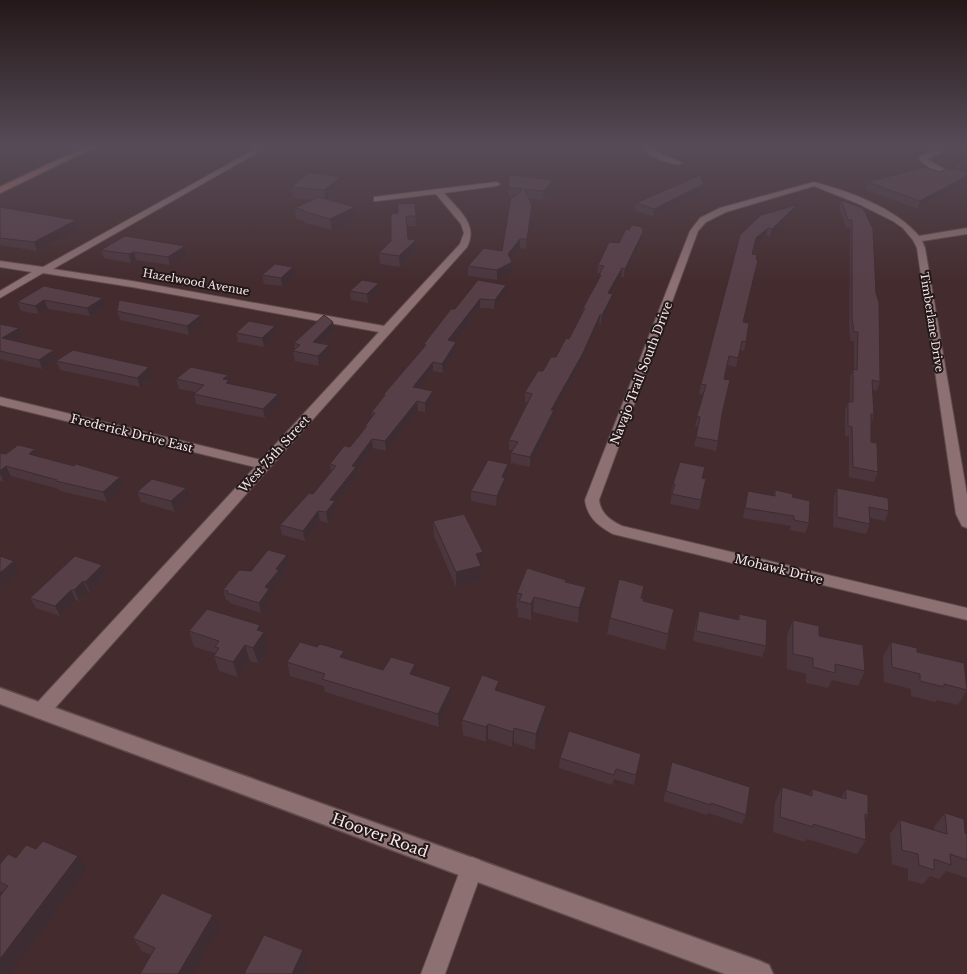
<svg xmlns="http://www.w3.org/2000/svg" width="967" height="974" font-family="'Libre Baskerville',serif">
	<rect width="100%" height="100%" fill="#442c2e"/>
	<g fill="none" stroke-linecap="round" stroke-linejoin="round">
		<g stroke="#5f4b4c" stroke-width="2">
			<path id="minor" d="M261,146H269L53,269L132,281L384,326L460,244L464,233L461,224L436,194L377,201H374V197L496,182L500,184L496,186L444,193C458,210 479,224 467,247L47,717L41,719L35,717L32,711L35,705L255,467L0,405V397L261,460L379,332L132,287L43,273L0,298V291L32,272L0,267V261L43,267Z
				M638,146H645L682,163C674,168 644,153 638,146Z
				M937,150L942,151L927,159L940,167L967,175V179L934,171L919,160L921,156Z
				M814,182C850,192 894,207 919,236L967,228V234L922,241L925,248L967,495V528L962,526L956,514L917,248L913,240L903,228L893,221L859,204L814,186L726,212L706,222L698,231L599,500C601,514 610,520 622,526L967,608V620L613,534C598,526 587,517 585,500L690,231L700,218L720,208Z
				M472,857L480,860L483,868L445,974H421L464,860Z"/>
		</g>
		<g stroke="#5f4b4c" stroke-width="3">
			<path id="tertiary" d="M0,688L760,961L769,965L773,974H725L0,704Z"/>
		</g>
		<g stroke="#5f4b4c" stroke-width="3">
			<path id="secondary" d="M87,146H97L0,193V187Z"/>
		</g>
		<use href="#minor" fill="#8c7072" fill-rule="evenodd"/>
		<use href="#tertiary" fill="#8c7072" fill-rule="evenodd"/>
		<use href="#secondary" fill="#ab706a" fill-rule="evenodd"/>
	</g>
	<path fill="#4b363e" d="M594,146H612L611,152H596Z
		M654,146H672L669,152L654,147Z
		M873,146H909L900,156L871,151Z
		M967,158V181L918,209L865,190L868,182L940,172L960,171L955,170L958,163Z
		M341,177L342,187L327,200L356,219L332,230L304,223V221L296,219L295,208L312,200L293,198L291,187Z
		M704,184L702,191L653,216L635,211L636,203Z
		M508,187L552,189L543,200L529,198L532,205V214L526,249L520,248L511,260L512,272L497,280L468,276V266L502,251L516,197L508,196Z
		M841,200L863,208L880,382L877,391L872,390L874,415L871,424V442L878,472L874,482L849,477V437L845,436V411L848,402H850V378L853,369H854V341H851L849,327L850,228H846L839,207Z
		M415,203L416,226H407L408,239L416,240L417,250L400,267L380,264L379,253L391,241L398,213Z
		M0,207L76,220L79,228L37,251L0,245Z
		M795,212L770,237L766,235L754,246L752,254L756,260L743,322L746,342L744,351L740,350L736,367L727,365L724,379L722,415L718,441L716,451L694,446L698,427L695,426L703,395L699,394L701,384L740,235Z
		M643,232L642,240L624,277H621L612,294V302L601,324H599L582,362L553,415V420L530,467L511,463V453L513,450H509V440L528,403L525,402V392L543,371L556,357L569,339L582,313L583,308L599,280L600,274L597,273L598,265L619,243Z
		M185,246L187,254L170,265L136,260L131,263L104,258L101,250Z
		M293,267L295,276L282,286L264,284L262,275Z
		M506,285V294L494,309L480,308L455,342H456V351L443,373L433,371L420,389L433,401L425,412L418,411L386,451L373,448L356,472L357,477L335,505L336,511L328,523L320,521L305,541L282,535L280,525L313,494L331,472L330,464L350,447L365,428V426L372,417L371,413L384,396V394L424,347V344L455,309Z
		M44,286L106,306L90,316L48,309L39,314L21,311L17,302Z
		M350,291L379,292L368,303L351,300Z
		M117,311L201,315L203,324L189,335L120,320Z
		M333,322L334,331L322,344L330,354L319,366L295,361L293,351L295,350L294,343Z
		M0,324L19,328L22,337L16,341L54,350L57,359L42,369L0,359Z
		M275,326L276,335L264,347L238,342L236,333Z
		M56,361L152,377L140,387L60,370Z
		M228,375L230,384L280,404L265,418L196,404L194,394L196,392L179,389L176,379Z
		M0,453L6,454L38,456L124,487L107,502L60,491L59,489L11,476L4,482L0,481Z
		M508,464V474L505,480V488L496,506L471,501V491Z
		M702,478L706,479L699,510L670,504L672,494H671L673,484Z
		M837,488L889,511L885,521L870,518V524L866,534L833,527L834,498Z
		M775,490L792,497L809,523L805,533L790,530L791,526L743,518L746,501L748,491L773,496Z
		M137,492L189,498L175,512L141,502Z
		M433,521L483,567L481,568V581L456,587L434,536Z
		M102,565L107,575L90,592L88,591L79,601L76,600L60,616L36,608L30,598Z
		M289,566L280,577L281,580L270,594L272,599L261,613L230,603L229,601L226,600L223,590L251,571Z
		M566,582L584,603L578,623L533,612L531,620L518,617V609L516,608L517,593Z
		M644,586L642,598L643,601L674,609L665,650L607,634L610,618Z
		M699,611L737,619L739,614L766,646L762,657L693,641L696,622Z
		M793,620L819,636L865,671L858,686L832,680L828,688L806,683V674L787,669V636Z
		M189,631H262L269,648L258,663L250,661L238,677L219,671L214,656L215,653L194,647Z
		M891,642L917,652L967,687V690L958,705L937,700L935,702L911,696V689L884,682L883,657Z
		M317,647L344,651L345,659L383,670L416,676L451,687V700L439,727L325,692L324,686L290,676L287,662Z
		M499,681V692L546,706L545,721L535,750L514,743L512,747L488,739L486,742L463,735L462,720Z
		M641,754L634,785L614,779L612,785L559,768L560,758Z
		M672,762L746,815L742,824L708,813L707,815L663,801Z
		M782,787L809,795L812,789L841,798L846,789L868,815L865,820L866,840L857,854L807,839L805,842L773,832L775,802Z
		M945,813L965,833L967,834V878L946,871L939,879L930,876L923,884L908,880V869L892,864L890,834L900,820L934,830V827Z
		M16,858L87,869L3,892L0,891V864Z
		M220,928L151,955L142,951L133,938Z"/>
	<path fill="#3d2c32" d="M905,146H909L900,156L902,149Z
		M967,176V181L918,209L920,201Z
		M341,177L342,187L325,201L324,190Z
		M553,180L552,189L543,200L544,191Z
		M704,184L702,191L653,216L654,209Z
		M532,205V214L526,249L527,239Z
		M797,205L795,212L770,237L772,229Z
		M355,207L356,219L332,230L330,219Z
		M76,220L79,228L37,251L34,242Z
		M768,228L766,235L754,246L756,238Z
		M643,232L642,240L624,277L625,269Z
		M520,239V248L507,264L508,254Z
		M416,240L417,250L400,267L399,256Z
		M185,246L187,254L170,265L168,257Z
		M134,252L136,260L131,263L129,254Z
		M512,262V272L497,280V270Z
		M293,267L295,276L282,286L281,278Z
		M622,268L621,277L607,302L608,293Z
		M379,283V292L368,303L367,294Z
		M506,285V294L494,309L495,300Z
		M613,294L612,302L601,324L602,315Z
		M103,298L106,306L90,316L87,308Z
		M480,299V308L449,350L448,340Z
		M44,300L48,309L39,314L35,306Z
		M201,315L203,324L189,335L187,326Z
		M600,315L599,324L582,362L553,415V420L530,467V457L551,410Z
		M333,322L334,331L314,351L313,342Z
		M275,326L276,335L264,347L262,338Z
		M19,328L22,337L6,347L2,338Z
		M456,342V351L443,373L442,364Z
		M329,345L330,354L319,366L318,356Z
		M54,350L57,359L42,369L39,360Z
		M433,362V371L414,397L413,387Z
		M149,367L152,377L140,387L137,378Z
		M228,375L232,390L223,379Z
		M433,391V401L425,412V403Z
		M278,394L280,404L265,418L263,409Z
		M417,401L418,411L386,451L385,441Z
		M372,439L373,448L356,472L357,477L335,505L336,511L328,523L326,512L330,500L352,466Z
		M35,449L39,459L29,454Z
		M508,464V474L505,480V488L496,506L497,496L502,477Z
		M6,466L11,476L4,482L0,474V471Z
		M120,477L124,487L107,502L103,492Z
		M186,488L189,498L175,512L171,501Z
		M318,511L320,521L305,541L303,531Z
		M483,552V567L481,568V581L456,587V572L476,554Z
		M287,555L289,566L280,577L281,580L270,594L272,599L261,613L259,603L265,587L276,569Z
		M14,561L20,571L0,589V573Z
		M102,565L107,575L90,592L85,582Z
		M83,581L88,591L79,601L74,590Z
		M586,587L584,603L578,623L579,608Z
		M71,590L76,600L60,616L55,606Z
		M534,597L533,612L531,620V604Z
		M260,625L263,635L264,632L269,648L258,663L253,648L257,630Z
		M245,645L250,661L238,677L233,662Z
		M344,651L346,664L340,657Z
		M415,664L416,678L410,674Z
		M499,681V696L495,690Z
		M451,687V700L439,727L438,714Z
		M546,706L545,721L535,750L536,734Z
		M488,724V739L486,742V727Z
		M514,728V743L512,747L513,732Z
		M78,856L87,869L10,974H0V959Z
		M213,915L220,928L193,974H178Z
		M303,950L308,963L303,974H292Z"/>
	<path fill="#573f48" stroke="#3d2c32" d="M884,146H905L902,149Z
		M967,158V165L958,163Z
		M925,167L940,172L947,168L967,172V176L920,201L868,182Z
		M309,173L341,177L324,190L291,187Z
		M509,175L553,180L544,191L524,189L532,205L527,239H520L508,254L512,262L497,270L468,266L484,248L502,251L511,197H515L523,189L508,187Z
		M700,175L704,184L654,209L636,203Z
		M318,197L355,207L330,219L303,211L304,210L295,208Z
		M841,200L863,208L873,229L876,293L879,303L880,382L872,380L874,415L871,414V442L877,443L878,472L853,467L852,427L848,426V402H853V369L857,370L858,332H854L852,318V220H848Z
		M415,203L416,216H406L408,239L416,240L399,256L379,253L391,241V214L398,213V204Z
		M797,205L772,229L768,228L756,238L752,254L757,255L756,260H758L743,322L749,323L746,342L742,341L738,358L729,356L724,379L730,380L722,414L718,441L696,437L700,417L697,416L706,385L701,384L740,235L761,215Z
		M0,207L76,220L34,242L0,238Z
		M632,225L642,227L643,232L625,269L622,268L608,293L613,294L602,315H600L583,353L551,410H554L530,457L511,453L518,442L509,440L532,394L525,392L538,371H543L551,357H556L566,338L569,339L585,308H583L601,275H599L604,266L598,265L609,242L619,243L626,229L629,230Z
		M125,236L185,246L168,257L134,252L129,254L101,250Z
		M275,264L293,267L281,278L262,275Z
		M362,280L379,283L367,294L350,291Z
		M478,280L506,285L495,300L480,299L448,340L456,342L442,364L433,362L413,387L433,391L425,403L417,401L385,441L372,439L352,466L356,467L330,500L335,501L326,512L318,511L303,531L280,525L309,493L313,494L336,466L330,464L344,446L350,447L367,426H365L375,413H371L385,395L384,394L426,345L424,344L451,309H455Z
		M44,286L103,298L87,308L44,300L35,306L17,302Z
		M119,300L201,315L187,326L117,311Z
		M324,315L333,322L313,342L329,345L318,356L293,351L300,345L294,343Z
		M249,321L275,326L262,338L236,333Z
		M0,324L19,328L2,338L54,350L39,360L0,351Z
		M73,350L149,367L137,378L56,361Z
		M191,367L228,375L223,379L229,380L226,383L278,394L263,409L194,394L204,385L176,379Z
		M18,445L35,449L29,454L74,466L76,464L120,477L103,492L56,481L57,480L6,466L0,471V453L6,454Z
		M488,460L508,464L502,477L505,478L497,496L471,491Z
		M680,462L705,467L702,478L706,479L701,500L672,494L675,484H673Z
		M152,479L186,488L171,501L137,492Z
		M837,488L888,498L889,511L869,507L870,524L837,517Z
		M775,490L793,494L792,497L810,501L809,523L794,520V516L745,508L748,491L775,496Z
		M464,514L483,552L476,554L481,566L456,572L433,521Z
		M268,550L287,555L276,569L279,570L265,587L269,589L259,603L227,593L228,591L223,590L239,570L251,571Z
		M0,556L14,561L0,573Z
		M75,556L102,565L85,582L83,581L74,590H71L55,606L30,598Z
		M527,568L566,580L565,582L586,587L579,608L534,597L531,604L519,601L522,594L517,593Z
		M619,579L644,586L641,598L644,599L643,601L674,609L668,634L610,618Z
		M207,609L260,625L257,630L264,632L253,648L245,645L233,662L214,656L219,648L215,647L219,641L189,631Z
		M699,611L739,620V614L767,620L766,646L696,631Z
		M793,620L819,626V636L863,645L865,671L835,664V673L813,667V658L793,654Z
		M300,642L317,647L320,644L344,651L340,657L383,670L391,657L415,664L410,674L451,687L438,714L322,679L325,674L287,662Z
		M891,642L917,648V652L964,663L967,690L944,684V687L920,681V674L892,667Z
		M482,675L499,681L495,690L546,706L536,734L514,728L513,732L488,724L486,727L462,720Z
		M569,731L641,754L636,775L616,769L614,775L560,758Z
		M672,762L750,787L746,815L711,803V805L666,791Z
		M782,787L812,796V789L846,799V789L868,795V815L865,814L866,840L813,824V827L780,817Z
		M945,813L964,819L965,833L967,834V860L950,854L951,865L934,859V870L919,865L918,854L902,850L900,820L947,834Z
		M43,841L78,856L0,959V896L8,886L0,882V864L8,854L16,858L26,845L36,849Z
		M162,893L213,915L178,974H140L155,948L133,938Z
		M264,935L303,950L292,974H244Z"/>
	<linearGradient id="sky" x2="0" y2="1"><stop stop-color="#251819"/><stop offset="0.52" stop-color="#564b57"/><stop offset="1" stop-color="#564b57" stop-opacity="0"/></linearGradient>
	<rect width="967" height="282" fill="url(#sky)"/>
	<g text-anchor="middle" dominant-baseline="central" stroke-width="4" stroke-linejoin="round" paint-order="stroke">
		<g font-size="11" fill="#f7e6e7" stroke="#231819">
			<text transform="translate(196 282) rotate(10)">Hazelwood Avenue</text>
			<text transform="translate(932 322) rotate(81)">Timberlane Drive</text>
		</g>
		<g font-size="12" fill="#f7e6e7" stroke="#231819">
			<text transform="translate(641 373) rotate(-69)">Navajo Trail South Drive</text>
			<text transform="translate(132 433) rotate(14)">Frederick Drive East</text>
			<text transform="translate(274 454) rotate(-48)">West 75th Street</text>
			<text transform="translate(779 569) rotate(14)">Mohawk Drive</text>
		</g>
		<g font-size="15" fill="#f7e6e7" stroke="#231819">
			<text transform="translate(380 835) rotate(20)">Hoover Road</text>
		</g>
	</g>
</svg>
